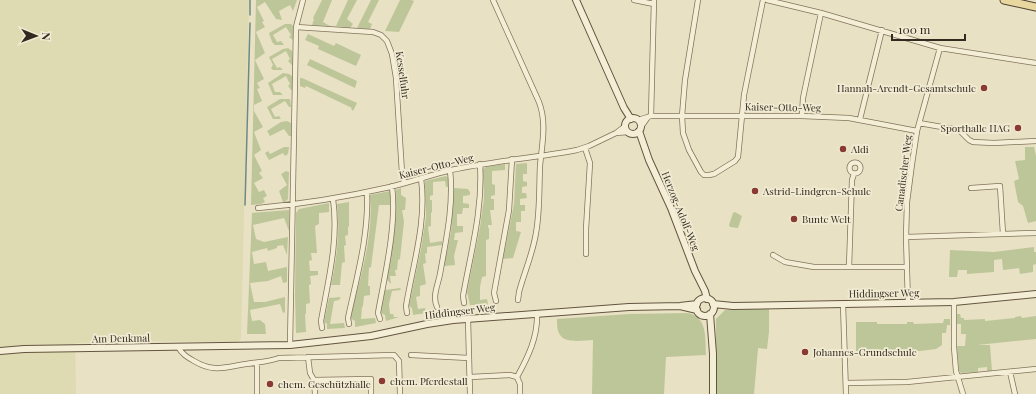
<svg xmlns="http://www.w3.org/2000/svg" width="1036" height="394" font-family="'Playfair Display',serif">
	<rect width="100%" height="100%" fill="#e9e1c4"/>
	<path fill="#dedab2" d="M0,0H249L241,339L237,342L132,341L75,343L76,394H0Z"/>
	<path fill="#bdc699" d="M256,0H297L293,11L290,5L279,11L282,20L276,19L265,2L257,7L264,21L262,22L265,27L256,32L265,53L255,60L264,79L257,83L260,88L257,89L262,101L254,105V111L263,127L254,132L261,150L254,155L262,171L259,173L263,178L254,183L259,192L264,190L267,196L263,198L265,202L261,204L251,205Z
		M322,0H332L323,22L330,26L312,25L314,19L313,18Z
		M348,0H357L347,19L353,24L350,28L336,26Z
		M371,0H379L368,22L372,24L370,29L357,28Z
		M400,0H411L414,1L399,32L385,31Z
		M285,24H291L293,26V40L289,37L291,35L286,27L273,35L277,42L281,41L284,45H275L272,42L269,33Z
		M308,34L334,46L336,43L361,55L356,66L318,49L319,46L305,40Z
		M288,48L292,51L293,66L288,61L290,59L286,51L272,59L277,68L280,67L283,70H273L271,68L273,65L269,57L283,49Z
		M310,59L357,81L355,88L307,65Z
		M283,73L289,74L292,76V91L288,86L290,84L286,76L272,84L275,92H280L283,95H273L268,83Z
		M300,78H302L357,103L353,111L351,109L352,108L306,86L305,88L300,86Z
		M280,99H290L291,107H289L285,101L271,109L275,117L279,116L281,119H273L267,107Z
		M287,121L291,123V136H289L284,129L270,136L267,131L281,122Z
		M284,147H289L288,154L285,156L283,153L269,160L265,153L268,151L270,154Z
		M1025,147H1034L1036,156V221L1028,223L1023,206L1018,202L1014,181L1019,179L1015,161L1025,160Z
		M527,163V174H523V181L527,182V186L522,187V193H526L527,198L520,199V205H525V211H521V222H516V231L521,232L513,258L503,259L514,204L516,164Z
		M505,164V170L492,171V184L495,185V195L491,196V199H494V210H490L492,225H488V228H489V239L486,240V276L482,277L480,287V300L487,299L488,305H470L467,292L480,227L484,198L483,169L486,167Z
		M286,171L289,172L288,199L285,202H283L279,191L287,185L281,174Z
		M446,176L449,179V187H446L445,181L433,182V195L430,196V200H432V212L431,213V226L428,227L430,243L442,241V245L427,247V253L425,254L426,263L423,264L426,284L420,286V296L416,297L418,309L425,308L426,313L413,315L412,308L409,306L421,249L426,217L425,181Z
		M401,188V195L406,198L405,210H402L404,222L400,259L398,260L397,270H395L396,276H390L391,284L387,280C391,250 397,220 396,190Z
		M454,188L468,189L470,192V195L463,196V203L469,204V208H463L462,214H457V226H463V232L455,233L454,240H458L454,256L455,265L444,266L451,232Z
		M390,191V205H379L371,267L369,268L368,286H370V295L364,296L363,306L362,307L361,319L375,318L376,323L355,327V321L350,318C360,278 374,237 370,195Z
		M349,202V226L348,227V235L345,236L346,245L344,246L345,262L342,263L340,285H331C337,258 340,231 337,204Z
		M329,203V212L319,213V224L315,226L317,253H311L312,260L309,261L310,271H318V275L310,276L311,284L309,285L310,303L306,304V314H305L306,332L296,333L295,295L296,213L299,209Z
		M289,210V231L284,218L253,225L256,239L264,242L288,237L287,255L283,245L277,246V248L268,251L267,248L252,252L254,264L266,262L268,271L287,267V282L283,283L281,276L268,281L250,283L254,302H265L285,297V312L283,313L280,304L250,310L252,321L260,320L265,324L266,334H247L252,213Z
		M735,212L742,216L738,228L730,227L729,225L733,213Z
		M1034,247V252H1036V264L1033,265V272L1020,274L1019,268L1003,270L1002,259L994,260V272L967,274V270H958L957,277H949L950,250L994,252Z
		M400,288L401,290L392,291L389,304L390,314H393L394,317H399L386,321L385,315L381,313L385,290Z
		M341,297L339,300L334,301L330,324L344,323L345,328L327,329V324L324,322L329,298Z
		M769,308V332L767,349L758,348L754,394H716V319L725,310Z
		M688,313C708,317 705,339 706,355L666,357L664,394H592L593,340C584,340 566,344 560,335C557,331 557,324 557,319L629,314Z
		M955,314H960L961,318H964V320L985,319V321L1015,318V317L1021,316L1022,318L1036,316V339L977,345H990L992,371H987V367L978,368V372L961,373L959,371L957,346H965L966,334H961V324H955Z
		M944,319H950V325H947L946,333H942V345L936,349L920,351H856V322H877V324H907V322H913L914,324L943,323Z"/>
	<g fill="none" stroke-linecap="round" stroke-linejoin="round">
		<path stroke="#6d8985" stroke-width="1.5" d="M250,15V0
			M245,205L250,23"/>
		<g stroke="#81735c" stroke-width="6">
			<path id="minor" d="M493,0L539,102C547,123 542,144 540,166C539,188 540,211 536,233C533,253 524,273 519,292L518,300
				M634,0L654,4
				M698,0L685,80L682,116L683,133L689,150L701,172L704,175H709L714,174L735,161L738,157L744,95L763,0
				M767,0L821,13L940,48L1036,63
				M296,27L373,32L381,35L387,41L392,54L396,78L402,173L404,182
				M651,116L654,0
				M802,116L803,98L821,13
				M860,119L882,30
				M638,120L651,116H802L849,118L917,131
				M919,123L959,130L969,140L973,142L994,143L1036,141
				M641,127L648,117
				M616,133L628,132
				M585,148L590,163L586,229V254
				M849.5 168a5.5 5.5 0 1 1 11 0a5.5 5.5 0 1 1-11 0Z
				M971,188L1000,186L1003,234
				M258,208C303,204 346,197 390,187C410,182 431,175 451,170C493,161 535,158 577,150L589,146L616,133L625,126
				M906,237L1036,233
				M773,255L785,262L814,267H906
				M849,267L852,180L854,174
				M496,301L494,293L509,210L512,159
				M954,302V347L956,371L963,394
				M464,303L463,296C471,251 483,210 480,164
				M908,303L906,237L907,202L912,164L917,131L940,48
				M843,304L846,394
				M437,307C432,296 438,285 440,274C446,240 454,205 450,170
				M407,313L406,306C413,264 427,222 421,178
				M380,319L378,313C385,274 397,225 392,186
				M468,319L470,394
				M349,324L348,318C357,276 369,235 367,192
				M322,328L321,321C328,281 339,240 333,199
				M290,345L296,27L303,0
				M178,347C182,354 187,357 194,361C214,373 225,367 246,364C258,362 268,362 279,358L394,355L399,361L400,394
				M411,355L469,358
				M308,357L310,373L314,380L315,394
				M257,363V394
				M1010,372L1015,394
				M470,377L510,375L517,377L520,384V394
				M517,377C528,357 538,337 537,313
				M314,380L371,379V394
				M846,383L907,382L1036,369"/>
		</g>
		<g stroke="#635540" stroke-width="8">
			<path id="secondary" d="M576,0L624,108L631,119
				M625 126a8 8 0 1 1 16 0a8 8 0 1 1-16 0Z
				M639,131L649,160L671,208L695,271L705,291L707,299
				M696 307a9 9 0 1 1 18 0a9 9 0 1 1-18 0Z
				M713,304L733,306L954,302L1036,294
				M680,306L697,310
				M710,314L713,354V394
				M0,351L24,349L290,345L371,336L427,324L453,320L629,307L680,306L697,304"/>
		</g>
		<g stroke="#504230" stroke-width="9">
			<path id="primary" d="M1004,0L1036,7"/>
		</g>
		<use href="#minor" stroke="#f5eed6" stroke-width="4.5"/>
		<use href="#secondary" stroke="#f5eed6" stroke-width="6"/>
		<use href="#primary" stroke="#e8d89f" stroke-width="7"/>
	</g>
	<g fill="#8a3a33" stroke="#f1ebd3" stroke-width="1.5">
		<circle cx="984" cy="88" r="4"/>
		<circle cx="1018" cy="128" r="4"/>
		<circle cx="843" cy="149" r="4"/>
		<circle cx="755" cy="191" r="4"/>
		<circle cx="794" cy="219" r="4"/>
		<circle cx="805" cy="352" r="4"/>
		<circle cx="382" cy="381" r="4"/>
		<circle cx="270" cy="384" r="4"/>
	</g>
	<g text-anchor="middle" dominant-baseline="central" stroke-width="3.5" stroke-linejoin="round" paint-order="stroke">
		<g font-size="10" fill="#332a1f" stroke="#f1ebd3">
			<text transform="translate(403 75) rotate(82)">Kesselfuhr</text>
			<text transform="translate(783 107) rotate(1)">Kaiser-Otto-Weg</text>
			<text transform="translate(436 166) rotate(-14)">Kaiser-Otto-Weg</text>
			<text transform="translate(903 173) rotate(-83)">Canadischer Weg</text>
			<text transform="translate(681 211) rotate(68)">Herzog-Adolf-Weg</text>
			<text transform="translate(884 293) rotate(-1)">Hiddingser Weg</text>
			<text transform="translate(460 311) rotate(-7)">Hiddingser Weg</text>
			<text transform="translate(121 338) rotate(-1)">Am Denkmal</text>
		</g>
		<g font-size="10" fill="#332a1f" stroke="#f1ebd3" text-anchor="start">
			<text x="976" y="88" text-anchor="end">Hannah-Arendt-Gesamtschule</text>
			<text x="1010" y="128" text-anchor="end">Sporthalle HAG</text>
			<text x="851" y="149">Aldi</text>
			<text x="763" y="191">Astrid-Lindgren-Schule</text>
			<text x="802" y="219">Bunte Welt</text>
			<text x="813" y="352">Johannes-Grundschule</text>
			<text x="390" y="381">ehem. Pferdestall</text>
			<text x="278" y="384">ehem. Geschützhalle</text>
		</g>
	</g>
	<g transform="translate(36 36) rotate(91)" stroke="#f1ebd3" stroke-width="3" paint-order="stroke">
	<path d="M0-3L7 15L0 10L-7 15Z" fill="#332a1f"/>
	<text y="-6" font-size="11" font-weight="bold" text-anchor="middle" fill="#332a1f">N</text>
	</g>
	<path d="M892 34v6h73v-6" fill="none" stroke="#332a1f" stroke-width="2"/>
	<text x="898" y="34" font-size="12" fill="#332a1f" stroke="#f1ebd3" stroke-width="3" paint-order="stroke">100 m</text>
</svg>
